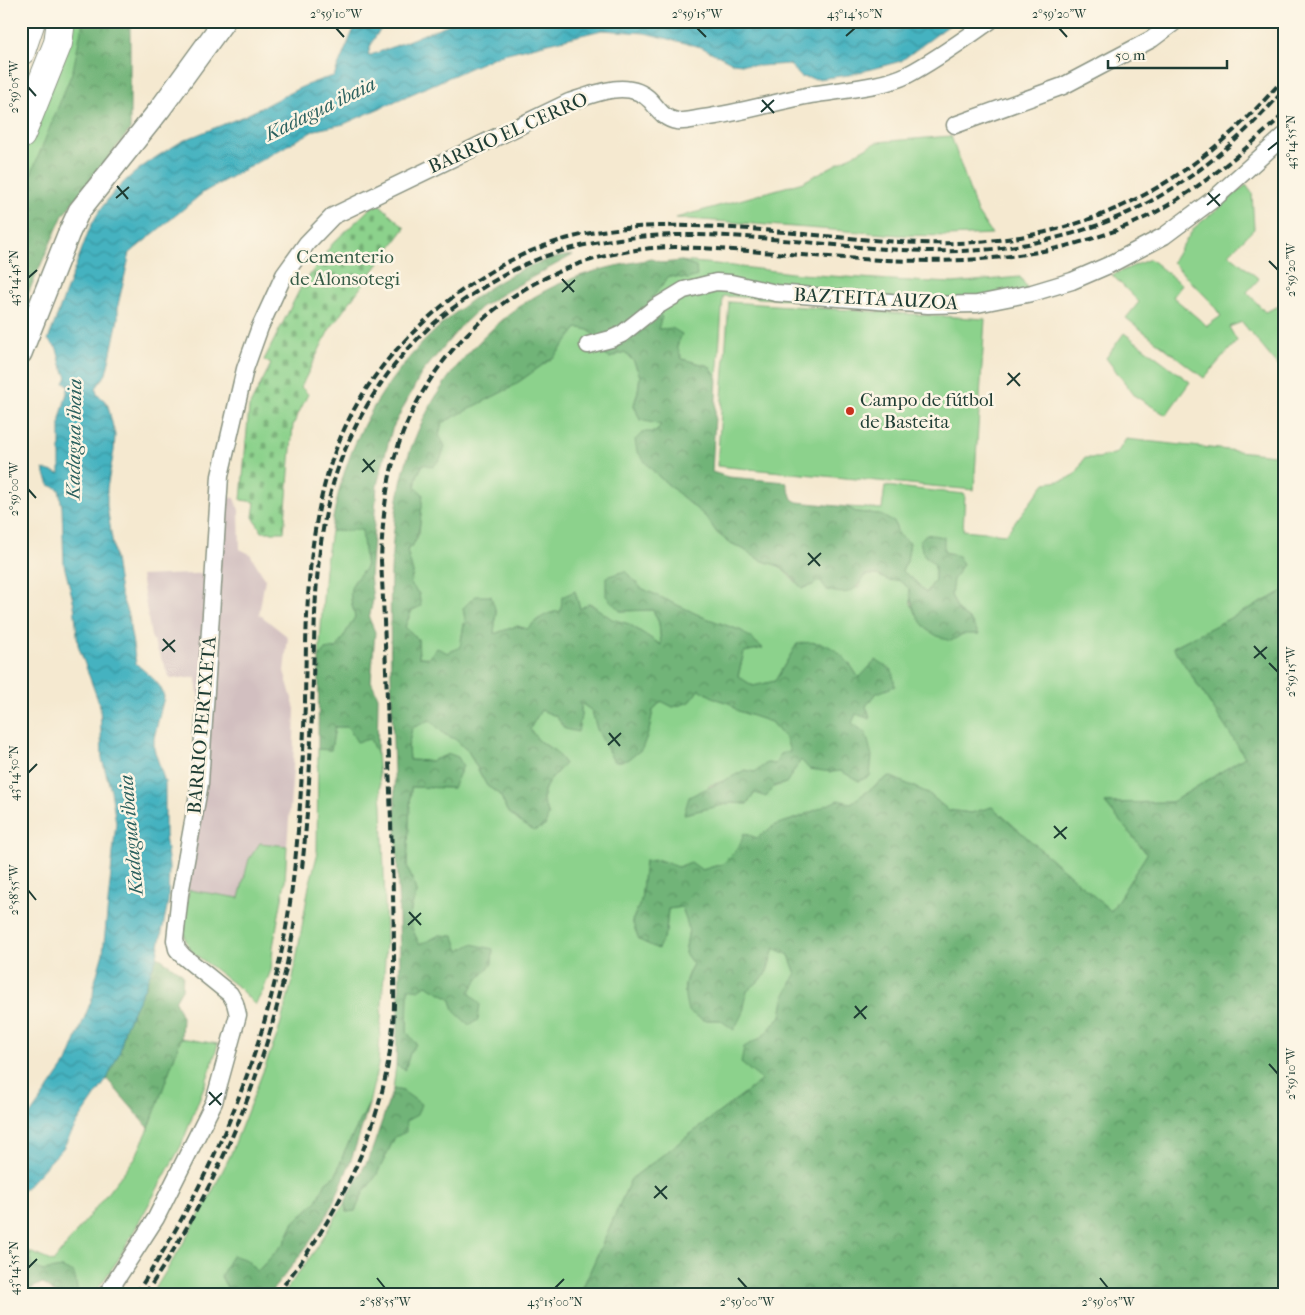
<svg xmlns="http://www.w3.org/2000/svg" width="1305" height="1315" font-family="'IM FELL French Canon',serif">
	<defs>
		<pattern id="forest-crowns" width="20" height="18" patternUnits="userSpaceOnUse" patternTransform="scale(1.25)"><rect width="20" height="18" fill="#71b478"/><path d="M2 6a3 3 0 1 1 6 0M12 15a3 3 0 1 1 6 0" fill="none" stroke="#5c9463"/></pattern>
		<pattern id="cemetery-stones" width="16" height="16" patternUnits="userSpaceOnUse" patternTransform="scale(1.25)"><rect width="16" height="16" fill="#8cd28c"/><path d="M2 7V4a2 2 0 0 1 4 0v3zM10 15v-3a2 2 0 0 1 4 0v3z" fill="#72ac73"/></pattern>
		<pattern id="water-waves" width="16" height="10" patternUnits="userSpaceOnUse" patternTransform="scale(1.25)"><rect width="16" height="10" fill="#44b2c0"/><path d="M0 5q4-4 8 0t8 0" fill="none" stroke="#38929d"/></pattern>
	</defs>
	<rect width="100%" height="100%" fill="#fcf5e5"/>
	<filter id="ink" filterUnits="userSpaceOnUse"><feTurbulence type="fractalNoise" baseFrequency=".02" numOctaves="2"/><feDisplacementMap in="SourceGraphic" scale="10" xChannelSelector="R" yChannelSelector="G"/><feConvolveMatrix kernelMatrix="1 2 1 2 8 2 1 2 1" color-interpolation-filters="sRGB"/></filter>
	<filter id="wash" filterUnits="userSpaceOnUse"><feTurbulence type="fractalNoise" baseFrequency=".0096" numOctaves="4" result="noise"/><feDisplacementMap in="SourceGraphic" scale="20" xChannelSelector="R" yChannelSelector="G"/><feGaussianBlur stdDeviation="1.12" result="paint"/><feColorMatrix in="noise" values="0 0 0 0 0 0 0 0 0 0 0 0 0 0 0 0 0 1.4 0 .05"/><feComposite in="paint" operator="in"/></filter>
	<g filter="url(#wash)">
		<rect width="100%" height="100%" fill="#f5e9d0"/>
		<path fill="#d2bfc0" d="M224,497L234,498L239,510L240,549L250,554L265,579L259,614L288,637L284,671L295,709L293,769L287,846L260,843L249,859L239,898L189,890H174L194,780L199,703L196,678H170L151,636L141,576L219,573Z"/>
		<path fill="#8cd28c" stroke="#568860" d="M50,21H89L78,71L21,199V113L44,49Z
			M951,136L977,212L992,234L947,236L899,235L676,218L803,182L877,142Z
			M1246,185L1252,193L1254,229L1229,254L1259,279L1247,292L1265,312L1284,304V360L1278,366L1242,322L1229,327L1237,341L1204,378L1126,318L1139,302L1112,275L1150,259L1182,285L1173,297L1207,326L1221,316L1211,302L1172,262L1194,228Z
			M681,261L716,264L800,274L891,280L953,283L1020,277L1028,289L981,310L723,296L717,378L709,366L682,359L677,346L657,329L648,303L669,275L688,279L696,267Z
			M729,302L985,319L974,490L717,466Z
			M577,328L587,329L594,335L625,352L634,362L640,376L638,391L634,405L640,419L661,425L656,433L646,463L657,475L706,517L717,533L729,542L743,549L760,560L779,566L802,588L813,585L820,579L858,588L865,575H877L890,581L898,579L910,588L911,604L928,631L978,634L970,620L958,611L951,595L952,580L963,564C953,548 940,552 923,554L935,565V580L926,594L914,580L902,571L907,561L898,534L879,514L856,512L847,507L882,509L885,486L965,494L963,530L1006,534L1045,483C1067,480 1076,480 1084,458H1099L1117,453L1126,439L1284,456V591L1173,647L1245,757L1172,802L1105,803L1147,854L1111,911L992,807L971,813L948,810L928,793L889,776L851,803L813,811L798,818L775,825L757,838L739,847L722,864L702,870L678,867L659,860L645,861L641,901L632,921L666,932L668,909L682,907L689,929L685,953L693,964C677,994 685,995 703,1020H720L743,1012L747,991L766,975L774,947L789,955L796,974L785,995L781,1016L762,1037V1080L631,1179L580,1294H283L316,1249L345,1202L346,1212L355,1211L363,1193L376,1176L395,1137L403,1091L393,1089L396,1065L405,1069L410,1053L416,1044L407,1032L408,988L426,985L441,992L450,998L455,1012L478,979L492,964L459,951L440,935L428,941L419,944C414,931 408,925 411,910C411,905 415,900 416,895C417,887 409,874 407,865L411,787L453,788L450,754L431,761L409,760L408,747L412,728L430,720L444,734L455,739L468,751L487,786L500,794L507,811L549,815C547,811 543,804 543,799C542,786 557,772 565,764L555,751L539,741L529,729L541,710L556,716L565,729L581,716V703L592,711L597,729L614,762L649,731L653,710L662,701L673,707L690,702L699,688L716,699L729,703L738,711L771,722L786,739L790,751L781,754L775,764L767,763L755,772L745,770L728,780L710,785L684,814L731,803L747,804L755,793L786,783L801,759L831,772L841,771L859,781L851,724L856,714L870,718L866,706L875,694L876,661L859,678L850,664L797,644L775,681L754,686L738,677L744,652L762,648L742,631L703,617L641,588L625,571L620,611L653,610L659,623L661,645L629,624L612,620L590,603L580,609L575,591L561,611L538,619L527,629L517,626L494,634L496,612L463,608L465,619L460,647C447,654 434,658 419,657L418,639L405,627L419,594L410,583L413,573L407,550L415,542L419,533L422,505L415,488L417,476L439,435L441,423L510,388L534,371L555,356Z
			M1124,333L1190,382L1166,415L1135,396L1106,358Z
			M362,529L366,568C346,588 349,591 355,617L337,648L325,650L319,658L325,569L331,531Z
			M335,727H348L370,739L377,755L382,805L386,944L378,1065L369,1104L345,1150L336,1175L326,1182L318,1201L294,1222L285,1242L257,1272L221,1276L230,1294H152L181,1247L209,1198L230,1156L278,1033L293,978L309,886L317,856L318,749L331,750Z
			M260,843L287,846L285,882L273,947L271,970L263,991L255,1005L239,988L191,951L185,938L184,921L189,890L239,898L249,859Z
			M181,1038L218,1044L210,1071L181,1146L118,1260L94,1294H78V1290L62,1268L43,1271L31,1266L30,1252L53,1262L135,1158L149,1128Z"/>
		<path fill="url(#forest-crowns)" stroke="#487856" d="M83,21H130V130L63,215L21,309V199L73,70Z
			M573,255L507,291L481,307L461,326L421,374L392,429L377,485L370,576L373,600L369,618L375,632L371,681L378,697L377,755L370,739L357,742L348,727H335L331,750L318,749L319,658L325,650L337,648L355,617C349,590 346,589 366,568L362,530L331,531C345,431 398,352 480,294C507,275 540,258 573,255Z
			M652,259L662,263L681,261L696,267L697,276L688,279L669,276L648,303L662,317L658,329L672,328L682,334L677,346L682,359L709,366L717,378L712,472L728,477L786,482L792,499L797,502L847,507L856,512L879,514L895,523L898,534L910,543L907,561L902,571L914,580L926,593L935,580V565L923,554L920,541L926,534L944,537V552L958,556L963,564L953,580L951,595L958,611L970,620L979,634H963L951,641C923,634 913,615 909,588L898,580L890,581L877,575H865C855,593 847,596 827,590L820,580L813,585L802,588L791,576L779,566L760,560L743,549L729,542L717,533L706,517L657,475L646,463L637,451L635,440L643,432H656L661,425L640,420L634,405L638,391L640,376L634,362L625,352L610,358L598,351C594,335 595,329 577,328L555,356L534,371L510,388L442,423L439,435L445,446L441,458L433,467L423,464L417,476L415,487L423,494C422,504 420,534 415,541C414,545 410,547 407,550L413,573L410,583L419,594L421,606L411,611L405,627L418,639L419,657L428,658L437,648L448,653L460,647L465,619L463,608L475,596H491L496,612L494,634L517,626L527,629C538,619 546,612 561,611L562,597L575,591L580,609L589,603L612,619L629,624L661,645L659,623L653,610L620,611L606,596V577L625,571L641,588L703,617L742,631L763,648L744,652L738,676L753,686L775,681L797,644C828,637 843,653 859,678L876,660L892,670L895,686L875,694L866,706L870,719L856,714L852,723L866,733L872,756L870,776L859,781L841,771L831,772L809,769L801,760L786,783L774,786L766,797L755,793L747,804L731,803L684,814L689,797C708,787 727,780 745,770L755,772L767,763L775,764L781,754L790,751L786,739L771,722L738,711L729,703L716,699L699,689L690,702L673,707L661,701L653,710L649,731L642,749L628,760L614,762L597,729L592,711L581,703V716L578,732L565,729L556,716L541,710L530,729L539,741L555,751L565,764C556,773 541,787 543,800C546,815 551,809 545,826L534,831L521,823L507,811L500,794L487,786L468,751L455,739L444,734L430,720L412,728L408,747L409,760L431,761L450,754L458,757L463,766L453,788L411,787L407,865C409,874 417,887 416,895C415,900 411,905 411,910C408,925 414,931 419,944L428,941L440,935L454,936L459,951L472,944L493,949L492,964L478,979L469,992L480,1004L478,1020L469,1025L455,1012L450,998L426,985L419,990L408,988L407,1032L416,1044L410,1053L405,1070L396,1065C396,1031 400,996 400,961C399,898 396,835 394,772C392,706 389,639 391,573C393,530 397,483 413,443C427,407 447,375 474,347C529,289 574,272 652,259Z
			M1284,591V1294H580L631,1179L762,1080L741,1063L744,1047L762,1037L781,1016L785,995L796,974L789,955L774,948L766,975L747,991L743,1012L734,1030L720,1020H703L688,1011C683,990 683,984 693,964L685,953L689,929L682,907L668,909L666,932L658,949L639,940L632,921L641,901L645,861L659,860L678,867L691,862L702,870L722,864L739,847L744,833L757,838L775,825L798,818L838,800L851,803L889,776L928,793L948,810L971,813L992,807L1111,911L1147,854L1105,803L1172,802L1245,757L1173,647Z
			M157,956L183,974L182,989L175,1001L182,1017L181,1038L149,1128L107,1079L120,1051L125,1028L144,989Z
			M393,1089L403,1091L421,1104L417,1115L406,1121V1132L395,1137L376,1176L363,1193L355,1211L346,1212L345,1202L370,1156Z
			M369,1104C358,1141 346,1178 328,1213C315,1237 288,1272 269,1294H230L221,1276L232,1255L247,1260L257,1272L285,1242L294,1222L317,1201L326,1182L336,1175L345,1150Z
			M21,1244L30,1252L31,1266L43,1271L62,1268L74,1273L78,1294H56L42,1283L21,1294Z"/>
		<path fill="url(#cemetery-stones)" stroke="#568860" d="M377,202L405,228L329,330L301,387L308,394L293,425L284,532H262L253,517L255,502L241,500L249,407L271,364L264,360L301,287L333,243Z"/>
		<path fill="url(#water-waves)" stroke="#32787a" d="M361,21H389C378,31 370,42 368,56C398,46 427,32 457,21H955L901,61L849,75L818,79L801,77L789,64L759,66L733,63L701,47L645,33L602,30L499,55L344,124L315,130L204,192L130,253L118,305V319L111,353L106,374L96,388L97,394L105,401L108,406L115,435L114,451L107,488V506L120,592L128,615L136,663C146,674 161,681 164,697L154,738V749L165,782V835L169,867L168,902L157,956L144,989L125,1028L120,1051L107,1079L79,1120L63,1148L21,1193V1128L67,1062L93,996L94,985L103,953L116,823L111,791L102,759L100,706L78,645L74,604L64,565L62,508L59,489L49,485L43,469L60,474V419L69,385L64,383L67,377L61,365L57,349L48,340L89,230C106,194 131,173 164,152C172,148 179,142 187,139C206,131 225,124 244,116C275,102 300,84 334,76L353,31Z"/>
	</g>
	<g filter="url(#ink)">
		<g fill="none" stroke-linecap="round" stroke-linejoin="round">
			<g stroke="#8a9382" stroke-width="19">
				<path id="minor" d="M955,125L1063,86L1152,39L1176,21
					M588,345L611,339L622,334L656,307L684,290L716,282L731,283L776,293L928,305L977,304L1032,293L1072,281L1109,265L1164,236L1215,198L1284,136
					M107,1294L156,1218L214,1102L238,1015L235,1003L230,994L183,956L177,949L175,940L180,894L200,783L220,476L245,369L260,327L284,275L307,243L333,216L569,102C595,94 629,78 651,101C659,110 664,119 677,121C685,122 695,119 703,118C740,113 775,102 811,95C839,90 883,87 907,75C936,60 963,40 990,21"/>
			</g>
			<g stroke="#8a9382" stroke-width="24">
				<path id="tertiary" d="M21,353L68,235L79,211L160,109L224,21"/>
			</g>
			<g stroke="#8a9382" stroke-width="30">
				<path id="motorway" d="M21,51L31,21
					M21,135L58,43L61,21"/>
			</g>
			<use href="#minor" stroke="#fff" stroke-width="16"/>
			<use href="#tertiary" stroke="#fff" stroke-width="21"/>
			<use href="#motorway" stroke="#fff" stroke-width="28"/>
			<path stroke="#1f3d34" stroke-width="4" stroke-dasharray="8 4" stroke-linecap="butt" d="M302,868C309,805 311,743 313,680C315,609 315,538 337,471C359,406 403,342 460,303C484,286 510,270 538,259C641,220 753,238 859,247C909,251 960,254 1009,247C1126,230 1207,178 1284,90
				M136,1294C220,1167 275,1031 293,880C300,822 303,760 305,702C307,574 306,447 399,347C446,296 505,254 573,237C657,215 763,231 849,238C895,242 942,246 988,241C1111,230 1205,171 1284,78
				M145,1294C222,1182 274,1054 295,920
				M277,1294C337,1218 382,1132 392,1035C395,1010 394,984 394,959C394,913 392,867 391,821C388,735 386,648 381,561C382,532 384,504 390,475C421,340 538,249 675,247C836,252 1009,291 1158,211C1205,185 1245,150 1284,114"/>
		</g>
	</g>
	<path fill="none" stroke="#1f3d34" stroke-width="2" d="M336,28L344,37M697,28L706,37M1059,28L1067,37M846,36L855,28M28,87L36,96M762,100L774,113M761,112L774,100M1268,150L1278,142M117,186L128,199M1208,193L1220,206M116,198L129,187M1207,205L1220,194M1269,261L1278,270M28,278L37,270M562,279L574,292M562,292L575,280M1008,373L1020,386M1007,385L1020,373M363,459L374,472M362,472L375,460M28,489L36,498M808,553L820,566M808,565L821,553M163,639L175,652M1254,646L1266,659M162,651L175,640M1254,658L1267,647M1269,663L1278,672M609,733L620,746M608,745L621,733M28,773L37,764M1054,826L1066,839M1054,838L1067,827M28,890L36,900M409,912L421,925M408,925L421,913M855,1006L866,1019M854,1018L867,1006M1269,1064L1278,1074M209,1092L221,1105M209,1105L222,1093M655,1186L667,1199M654,1198L667,1186M28,1268L37,1259M377,1278L385,1288M738,1278L747,1288M1100,1278L1108,1288M555,1288L564,1279"/>
	<circle fill="#c8321e" stroke="#fcf5e5" stroke-width="2" cx="850" cy="411" r="5"/>
	<g text-anchor="middle" dominant-baseline="central" stroke-width="5" stroke-linejoin="round" paint-order="stroke">
		<g font-size="19" fill="#1f3d34" stroke="#fcf5e5">
			<text transform="translate(508 133) rotate(-24)">BARRIO EL CERRO</text>
			<text transform="translate(876 299) rotate(3)">BAZTEITA AUZOA</text>
			<text transform="translate(202 725) rotate(-85)">BARRIO PERTXETA</text>
		</g>
		<g font-size="19" fill="#355b46" stroke="#fcf5e5">
			<text x="345" y="257">Cementerio<tspan x="345" dy="22">de Alonsotegi</tspan></text>
		</g>
		<g font-size="19" fill="#1f3d34" stroke="#fcf5e5" text-anchor="start">
			<text x="860" y="400">Campo de fútbol<tspan x="860" dy="22">de Basteita</tspan></text>
		</g>
		<g font-size="20" font-style="italic" fill="#2a605e" stroke="#fcf5e5">
			<text transform="translate(320 109) rotate(-26)">Kadagua ibaia</text>
			<text transform="translate(74 439) rotate(-89)">Kadagua ibaia</text>
			<text transform="translate(131 835) rotate(-95)">Kadagua ibaia</text>
		</g>
	</g>
	<rect width="1305" height="1315" fill="none" stroke="#fcf5e5" stroke-width="55"/>
	<path d="M1108 60v8h119v-8" fill="none" stroke="#1f3d34" stroke-width="2.5"/>
	<text x="1115" y="60" font-size="15" fill="#1f3d34" stroke="#fcf5e5" stroke-width="4" paint-order="stroke">50 m</text>
	<rect x="28" y="28" width="1250" height="1260" fill="none" stroke="#1f3d34" stroke-width="2"/>
	<g font-size="12" text-anchor="middle" fill="#1f3d34">
		<text x="336" y="18">2°59'10"W</text>
		<text x="697" y="18">2°59'15"W</text>
		<text x="855" y="18">43°14'50"N</text>
		<text x="1059" y="18">2°59'20"W</text>
		<text transform="translate(14 87) rotate(-90)" y="4">2°59'05"W</text>
		<text transform="translate(1291 142) rotate(-90)" y="4">43°14'55"N</text>
		<text transform="translate(1291 270) rotate(-90)" y="4">2°59'20"W</text>
		<text transform="translate(14 278) rotate(-90)" y="4">43°14'45"N</text>
		<text transform="translate(14 489) rotate(-90)" y="4">2°59'00"W</text>
		<text transform="translate(1291 672) rotate(-90)" y="4">2°59'15"W</text>
		<text transform="translate(14 773) rotate(-90)" y="4">43°14'50"N</text>
		<text transform="translate(14 890) rotate(-90)" y="4">2°58'55"W</text>
		<text transform="translate(1291 1074) rotate(-90)" y="4">2°59'10"W</text>
		<text transform="translate(14 1268) rotate(-90)" y="4">43°14'55"N</text>
		<text x="385" y="1306">2°58'55"W</text>
		<text x="555" y="1306">43°15'00"N</text>
		<text x="747" y="1306">2°59'00"W</text>
		<text x="1108" y="1306">2°59'05"W</text>
	</g>
</svg>
